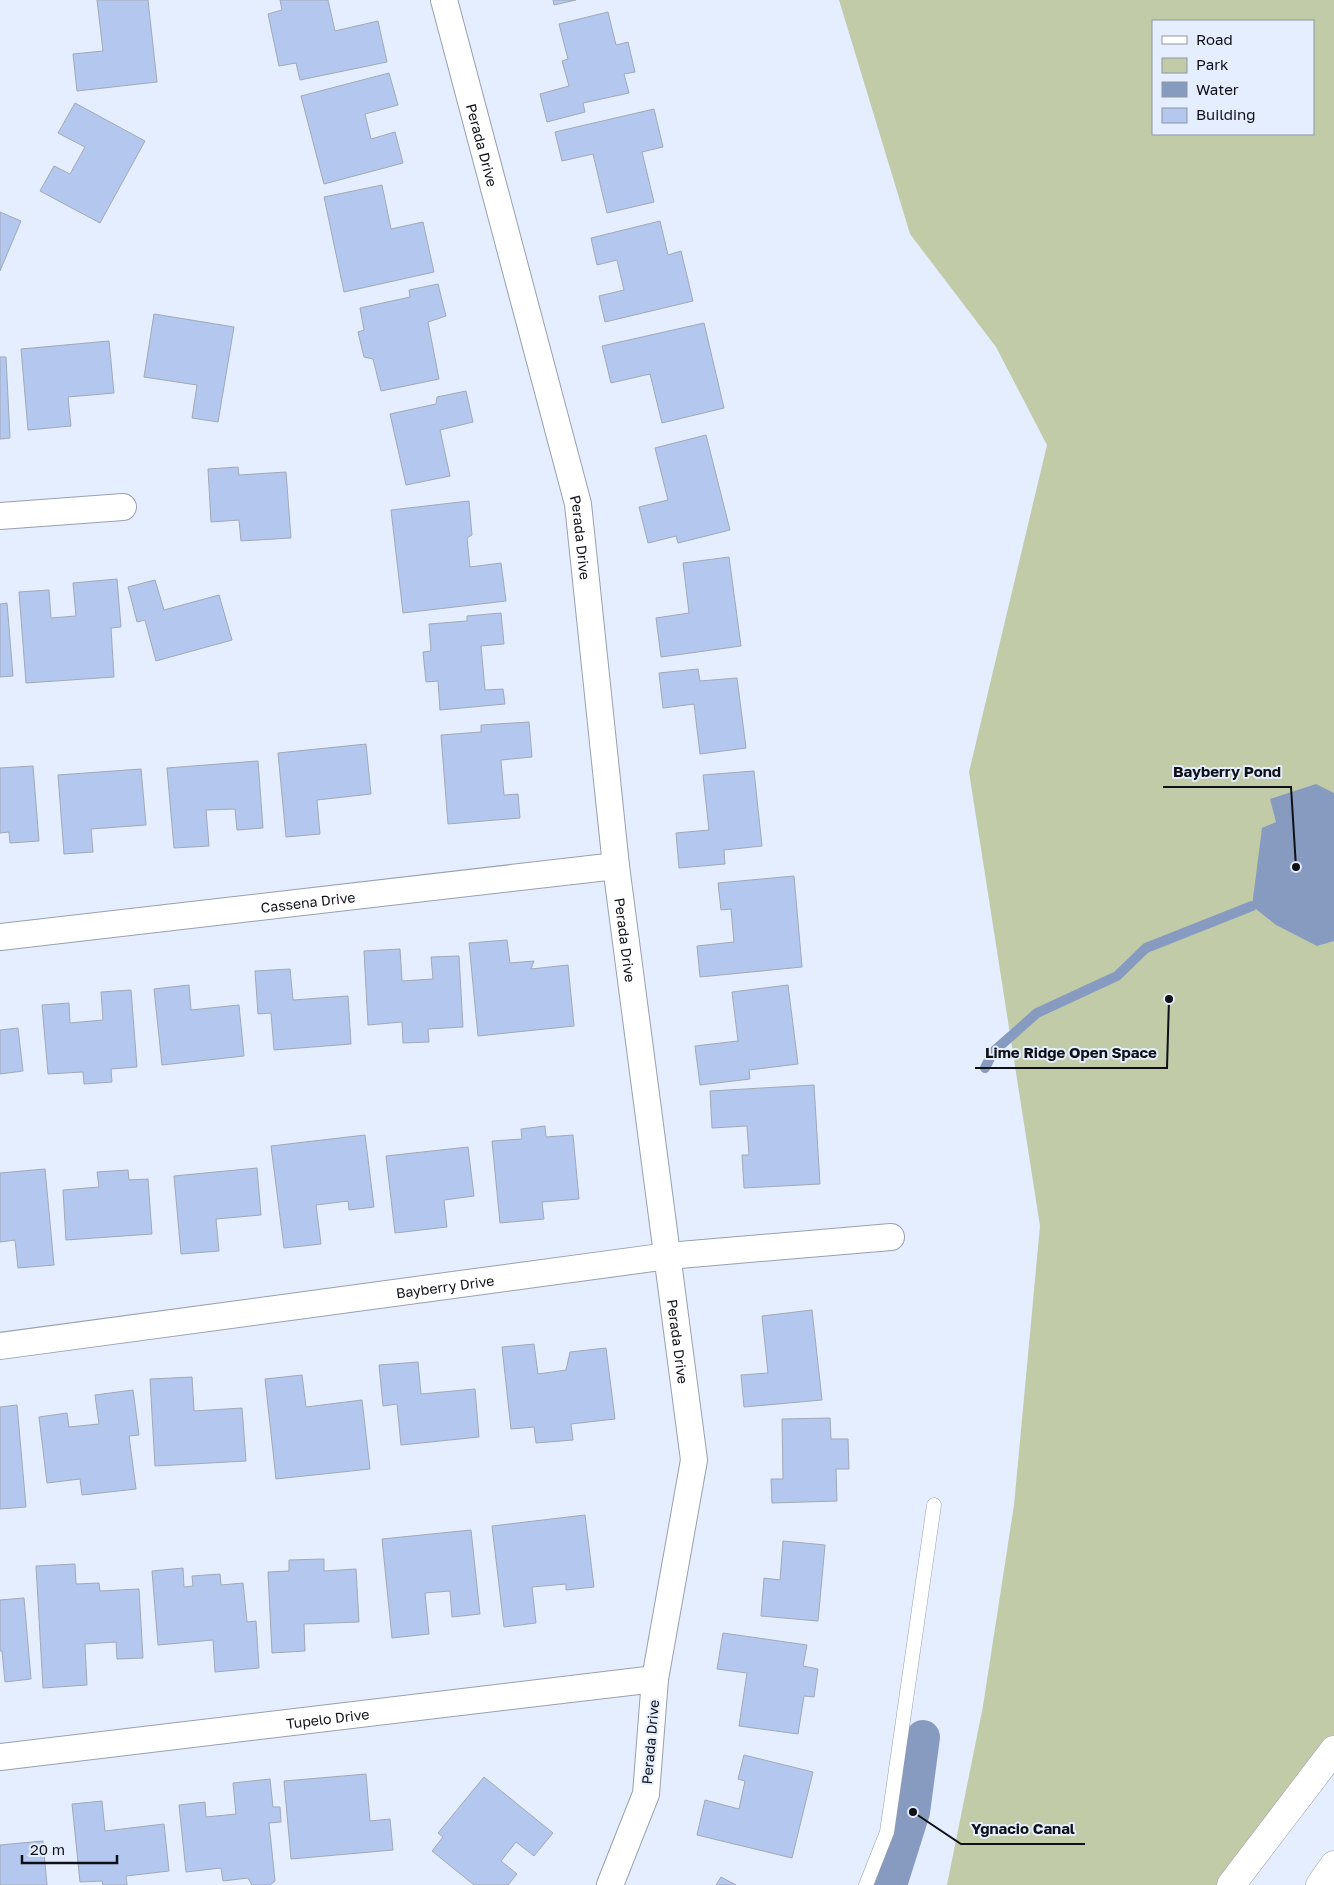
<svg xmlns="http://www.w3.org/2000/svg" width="1334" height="1885" font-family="'Golos Text',sans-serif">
	<rect width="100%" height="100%" fill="#e5eefe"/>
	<path fill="#c2cba8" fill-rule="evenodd" d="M839,0H1334V1750L1231,1885H947L983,1706L1014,1505L1040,1226L969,772L1047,445L996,347L910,234ZM1153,21H1313V134H1153Z"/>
	<path fill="#879bc0" d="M1316,784L1334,793V941L1317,946L1276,925L1252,906L1262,828L1276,822L1270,799Z"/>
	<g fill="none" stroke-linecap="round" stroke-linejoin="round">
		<path stroke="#879bc0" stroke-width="10" d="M985,1068L993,1052L1037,1013L1117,976L1146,948L1252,906"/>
		<path stroke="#879bc0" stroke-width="34" d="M890,1885L913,1812L923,1737"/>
	</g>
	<path fill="#b3c7ef" stroke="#a1a9b8" d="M97,0H148L157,82L77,91L73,54L103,51Z
		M280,0H328L335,31L378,21L387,62L300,80L296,63L279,66L268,14L282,10Z
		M553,0H576L554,5Z
		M608,12L616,45L628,42L635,72L624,74L629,93L583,103L585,112L547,122L540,94L569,86L562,61L568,59L559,24Z
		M389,73L398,105L365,114L371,139L395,132L403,163L324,184L301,96Z
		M75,103L145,141L100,223L40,191L54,166L70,174L85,147L58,133Z
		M654,109L663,147L642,152L654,202L607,213L593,154L562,161L555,132Z
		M382,185L391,229L423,222L434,272L344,292L324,197Z
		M0,212L21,221L0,271Z
		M660,221L668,255L681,251L693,301L605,322L599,296L624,290L617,260L597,265L591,238Z
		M438,284L446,316L428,322L439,379L381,391L373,359L364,357L358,332L364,330L360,308L410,297L409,290Z
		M154,314L234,327L218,422L192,418L197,385L144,377Z
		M704,323L724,408L662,423L650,374L611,383L602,346Z
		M109,341L114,393L68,397L71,426L28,430L21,349Z
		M0,357H6L10,438L0,439Z
		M466,391L473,422L440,430L450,476L406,485L390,414L436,404L437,397Z
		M706,435L730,530L678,543L676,536L648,543L639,507L668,500L655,448Z
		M238,467L239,475L286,472L291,538L241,541L239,520L211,522L208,469Z
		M469,501L472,535L467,538L470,567L501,563L506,601L403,613L391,510Z
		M729,557L741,646L661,657L656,618L689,613L683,563Z
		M117,579L121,627L111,628L114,677L26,683L19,592L49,590L51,618L76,616L73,583Z
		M155,580L164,610L219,595L232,640L156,661L145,620L137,622L128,587Z
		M7,603L13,676L0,677V604Z
		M501,613L504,644L481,646L485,690L503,689L505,704L440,710L438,681L426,682L423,652L431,651L429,624L467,621V616Z
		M698,669L700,681L737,678L746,748L700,754L694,704L663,708L659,673Z
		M529,722L532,757L501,760L504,795L518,794L520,818L448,824L441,735L481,732V725Z
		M366,744L371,794L317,800L320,834L286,837L278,753Z
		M258,761L263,828L237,830L235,809L206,810L209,846L174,848L167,768Z
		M33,766L39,841L10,843L9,832L0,833V768Z
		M141,769L146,825L91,829L93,852L64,854L58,775Z
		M754,771L762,846L724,850L725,864L679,868L676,833L709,830L703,775Z
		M794,876L802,967L700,977L697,946L734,942L731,909L721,910L718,883Z
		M507,940L510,963L534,961L531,969L568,965L574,1026L478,1036L469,943Z
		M400,949L402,981L433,979L431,957L459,956L463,1027L428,1029L429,1042L403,1043L402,1022L368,1025L364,951Z
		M290,969L293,1000L348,996L351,1044L274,1050L271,1013L258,1014L255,971Z
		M189,985L191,1010L239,1005L244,1056L162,1065L154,989Z
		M788,985L798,1064L749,1070L750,1079L700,1085L695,1046L738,1041L732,992Z
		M131,990L137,1067L111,1069L112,1082L84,1084L83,1072L48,1074L42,1005L69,1003L70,1023L103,1020L101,992Z
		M18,1028L23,1071L0,1074V1030Z
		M814,1085L820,1184L744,1188L742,1155H749L747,1126L712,1128L710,1091Z
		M545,1126L546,1137L573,1135L579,1199L542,1202L544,1219L500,1223L492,1141L522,1139L521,1129Z
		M365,1135L374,1207L349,1210L348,1201L316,1205L321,1244L284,1248L271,1146Z
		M468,1147L474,1196L444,1200L447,1227L395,1233L386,1156Z
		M257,1168L261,1215L216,1219L219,1251L181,1254L174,1176Z
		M45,1169L54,1265L18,1268L15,1240L0,1242V1173Z
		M128,1170L129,1180L148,1179L152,1234L66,1240L63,1190L99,1187L97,1172Z
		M812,1310L822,1400L744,1407L741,1375L768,1373L762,1316Z
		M534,1344L538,1374L566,1370L570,1352L606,1348L615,1419L571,1424L573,1440L536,1443L534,1427L511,1429L502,1347Z
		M418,1362L421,1394L475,1389L479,1437L401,1445L397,1404L383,1406L379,1365Z
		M302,1375L306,1407L362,1400L370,1469L276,1479L265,1379Z
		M192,1377L194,1411L242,1408L246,1461L155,1466L150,1379Z
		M133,1390L139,1435L129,1436L136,1489L82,1495L80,1479L47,1483L39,1417L67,1413L69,1427L99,1424L95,1395Z
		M17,1405L26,1507L0,1509V1407Z
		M830,1418L831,1439H848L849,1469H836L837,1501L772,1503L771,1479H783L782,1419Z
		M585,1515L594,1587L566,1590V1584L532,1587L536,1623L504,1627L492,1526Z
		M471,1530L480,1614L452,1617L450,1591L425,1593L429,1634L392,1638L382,1539Z
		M783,1541L825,1545L818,1621L761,1616L764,1578L780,1580Z
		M324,1559V1571L356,1569L359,1622L304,1624L305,1651L272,1653L268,1572L289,1571V1560Z
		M75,1564L76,1584L99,1583L100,1591L139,1589L143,1658L117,1659L116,1642L85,1644L87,1685L43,1688L36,1566Z
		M183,1568L184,1587L193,1586L192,1576L220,1574L221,1585L243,1583L247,1622L256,1621L259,1668L215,1672L213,1640L158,1645L152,1571Z
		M24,1598L31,1679L5,1682L2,1651H0V1600Z
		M723,1633L807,1645L803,1666L818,1669L814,1697L804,1696L798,1734L739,1726L747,1673L717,1669Z
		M744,1755L813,1772L792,1858L697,1835L705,1800L739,1809L745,1781L738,1779Z
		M366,1774L370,1821L390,1819L393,1850L291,1859L284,1781Z
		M484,1777L553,1833L534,1856L516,1842L501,1861L517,1874L508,1885H474L432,1851L443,1837L438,1833Z
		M270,1779L273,1807H280L281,1822L269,1823L275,1881L270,1885H252L248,1878L223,1881L221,1868L186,1872L179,1805L205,1802L206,1817L236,1814L233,1783Z
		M102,1801L105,1831L164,1824L169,1871L126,1876L127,1885H103L102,1881L80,1882L72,1804Z
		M43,1841L47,1885H0V1845Z
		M721,1877L736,1885H716Z"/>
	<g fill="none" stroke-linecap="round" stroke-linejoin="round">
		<g stroke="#98a0af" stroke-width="15">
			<path id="lane" d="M866,1885L887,1832L934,1505"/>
		</g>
		<g stroke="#98a0af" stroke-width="28">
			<g id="street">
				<path id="s1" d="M444,0L578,504L616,866L694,1460L655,1679L646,1794L610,1885"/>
				<path d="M0,516L123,507"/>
				<path id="s2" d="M0,937L616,866"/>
				<path id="s3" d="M0,1346L668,1256L891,1237"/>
				<path id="s4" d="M0,1757L655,1679"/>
			</g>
		</g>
		<g stroke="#98a0af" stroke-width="29">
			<path id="highway" d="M1231,1885L1334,1750
				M1320,1885L1334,1865"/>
		</g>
		<use href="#lane" stroke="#fff" stroke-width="14"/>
		<use href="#street" stroke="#fff" stroke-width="26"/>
		<use href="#highway" stroke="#fff" stroke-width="28"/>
	</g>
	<g text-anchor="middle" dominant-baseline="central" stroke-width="4" stroke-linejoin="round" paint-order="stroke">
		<g font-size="14" fill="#0f1117" stroke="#e5eefe">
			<text stroke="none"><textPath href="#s1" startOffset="150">Perada Drive</textPath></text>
			<text stroke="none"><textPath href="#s1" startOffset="555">Perada Drive</textPath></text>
			<text stroke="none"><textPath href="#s2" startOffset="310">Cassena Drive</textPath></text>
			<text stroke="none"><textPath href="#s1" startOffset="960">Perada Drive</textPath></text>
			<text stroke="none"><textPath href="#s3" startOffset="449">Bayberry Drive</textPath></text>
			<text stroke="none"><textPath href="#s1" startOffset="1365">Perada Drive</textPath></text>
			<text stroke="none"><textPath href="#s4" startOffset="330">Tupelo Drive</textPath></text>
			<text transform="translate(650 1742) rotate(-85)">Perada Drive</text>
		</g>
	</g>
	<path fill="none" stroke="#0f1117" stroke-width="2" d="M1296 867L1291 787H1163M1169 999L1167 1068H975M913 1812L961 1844H1085"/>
	<g fill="#0f1117" stroke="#e5eefe" stroke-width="2">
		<circle cx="1296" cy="867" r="5"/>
		<circle cx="1169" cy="999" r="5"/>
		<circle cx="913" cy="1812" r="5"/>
	</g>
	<g font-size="15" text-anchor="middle" font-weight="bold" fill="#0f1117" stroke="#e5eefe" stroke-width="4" stroke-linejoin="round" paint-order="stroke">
		<text x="1227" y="777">Bayberry Pond</text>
		<text x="1071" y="1058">Lime Ridge Open Space</text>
		<text x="1023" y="1834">Ygnacio Canal</text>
	</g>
	<rect x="1152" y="20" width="162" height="115" fill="#e5eefe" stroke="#8f96a2"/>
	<rect x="1162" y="36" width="25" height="8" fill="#ffffff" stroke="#8f96a2"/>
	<text x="1196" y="45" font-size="15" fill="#0f1117">Road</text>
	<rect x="1162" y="58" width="25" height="15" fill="#c2cba8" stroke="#8f96a2"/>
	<text x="1196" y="70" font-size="15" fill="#0f1117">Park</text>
	<rect x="1162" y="82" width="25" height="15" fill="#879bc0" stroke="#8f96a2"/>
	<text x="1196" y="95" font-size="15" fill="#0f1117">Water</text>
	<rect x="1162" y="108" width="25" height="15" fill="#b3c7ef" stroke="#8f96a2"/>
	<text x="1196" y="120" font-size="15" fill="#0f1117">Building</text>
	<path d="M22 1855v8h95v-8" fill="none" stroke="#0f1117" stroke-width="2.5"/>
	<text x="30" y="1855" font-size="15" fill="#0f1117" stroke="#e5eefe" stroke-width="4" paint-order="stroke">20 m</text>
</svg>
